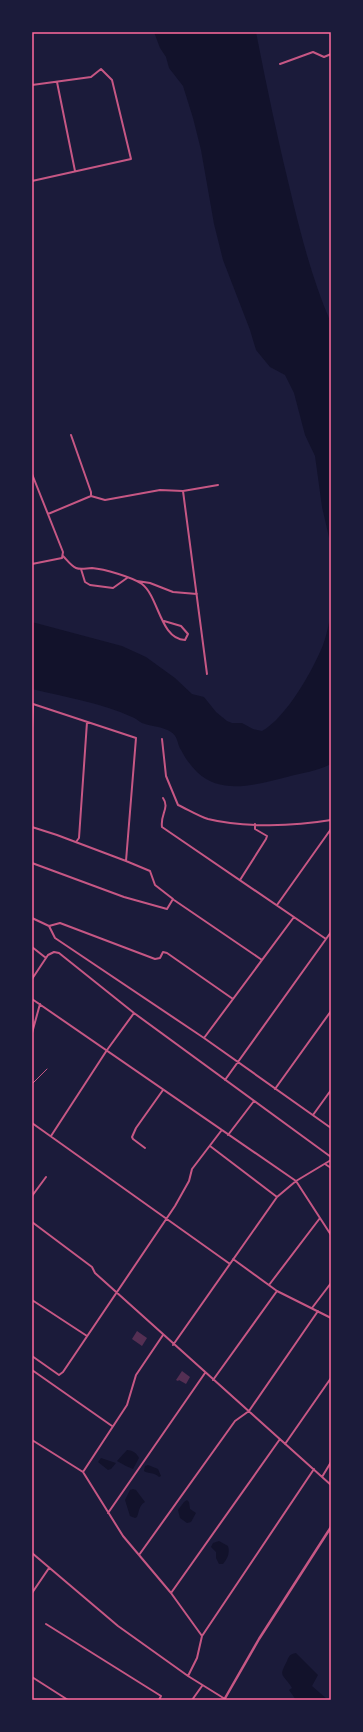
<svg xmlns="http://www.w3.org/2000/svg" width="363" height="1732" font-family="'Roboto Condensed',sans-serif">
	<rect width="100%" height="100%" fill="#1b1b3a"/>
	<path fill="#12122b" d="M154,32H256C267,89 279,145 293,202C303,243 314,284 331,323V546L322,507L315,456L305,435L294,393L285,375L270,367L256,350L250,330L223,260L214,224L201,150L193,118L183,86L169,68L166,57L160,48Z
		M331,612V764C317,771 302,773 287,777C258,784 222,796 197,772C191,766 185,758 181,750C177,744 178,736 171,732C162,726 152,727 142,723C139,722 136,718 132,717C101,703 65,697 32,689V622L122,646L146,657L175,678L192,694L204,697L216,712L227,721L232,723H242L253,729L262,731C286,718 313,670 323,645C327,634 329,623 331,612Z
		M127,1450C132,1450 137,1453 139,1458L133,1469L126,1466L117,1461Z
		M101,1458L116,1463L111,1469L108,1470L98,1462Z
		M148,1465L158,1469L161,1476L159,1477C155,1472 148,1474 144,1471L145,1466Z
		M133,1489L136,1490L145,1502C139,1505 139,1512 137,1517L135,1518L130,1516L125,1500L130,1490Z
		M187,1500L189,1502L190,1509L196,1513L191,1522L187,1523L180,1518L178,1510L184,1502Z
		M219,1541L228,1546C230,1553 228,1558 223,1564H219L216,1558V1552L211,1547L213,1543Z
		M296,1653L318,1675L312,1686L328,1700H296L289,1690L292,1688C283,1673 278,1678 287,1661C289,1656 290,1654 296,1653Z"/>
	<path fill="#542f53" d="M137,1331L147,1338L142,1346L132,1339Z
		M182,1371L190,1377L186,1384L179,1380L178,1381L176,1380Z"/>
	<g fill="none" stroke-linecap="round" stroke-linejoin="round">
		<path stroke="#c65784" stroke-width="1" d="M32,1084L47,1069"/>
		<path stroke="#c65784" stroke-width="2" d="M280,64L313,52L324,57L331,54
			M57,82L75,171
			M32,85L91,77L101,69L112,80L131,159L32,181
			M71,435L91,492V496
			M32,474L63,552L62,558L32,564
			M183,491L207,674
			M48,514L91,496L105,500L160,490L183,491L218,485
			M63,556C67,560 71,566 76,568C81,570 87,568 92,568C104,569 132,577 142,584C159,597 160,639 185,640L188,634L181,626L164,621
			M81,569L85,582L90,585L113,588L127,578
			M137,581L150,583L173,592L197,594
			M32,728L33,704L136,738L126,861L57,835L32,827
			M162,739L166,776L178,805C187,809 198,816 208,819C244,828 295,826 331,820
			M163,798C170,808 160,814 162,827L326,939
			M76,842L79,838L87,722
			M32,863L124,897L167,909L173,899L155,885L150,871L126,861
			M240,880L266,839L267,836L255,829V824
			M174,900L262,960
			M277,905L331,829
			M32,918L49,926L60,923L155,959L160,958L163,952L167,953L233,999
			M49,926L55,938L204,1038L331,1128
			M32,947L46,958
			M32,979L48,955L54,952L59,953L134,1013L331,1157
			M32,999L296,1181L331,1235
			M32,1033L40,1004
			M204,1038L294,917
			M225,1080L331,932
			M275,1089L331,1011
			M313,1115L331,1090
			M32,1123L230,1264
			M228,1135L254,1101
			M51,1136L107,1050L134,1013
			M210,1146L277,1197
			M145,1148L133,1139L132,1137L136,1128L163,1090
			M325,1164L331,1168
			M32,1196L46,1177
			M32,1222L92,1267L95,1273L331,1485
			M233,1259L277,1291L331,1318
			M269,1285L320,1218
			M32,1300L87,1336
			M312,1308L331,1283
			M173,1345L277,1197L296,1181L331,1160
			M32,1356L59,1375L63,1372L175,1206L189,1181L192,1169L221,1131
			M32,1370L112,1426
			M213,1380L277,1291
			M32,1440L83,1472L123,1536L171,1593L202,1636L197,1658L188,1676
			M285,1444L331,1378
			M83,1472L127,1405L136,1375L163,1335
			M322,1477L331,1462
			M108,1513L205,1373
			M32,1553L118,1626L188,1676L225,1699
			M139,1555L235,1421L249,1411L318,1311
			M32,1593L49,1568
			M171,1593L280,1439
			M46,1624L161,1696L159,1700
			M202,1636L314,1469
			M32,1677L68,1700
			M192,1700L202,1686"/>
		<path stroke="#c65784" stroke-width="2.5" d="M224,1700L259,1639L331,1527"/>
	</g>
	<rect width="363" height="1732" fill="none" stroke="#1b1b3a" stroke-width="66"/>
	<rect x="33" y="33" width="297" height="1666" fill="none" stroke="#ff6b9d" stroke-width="1.5"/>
</svg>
